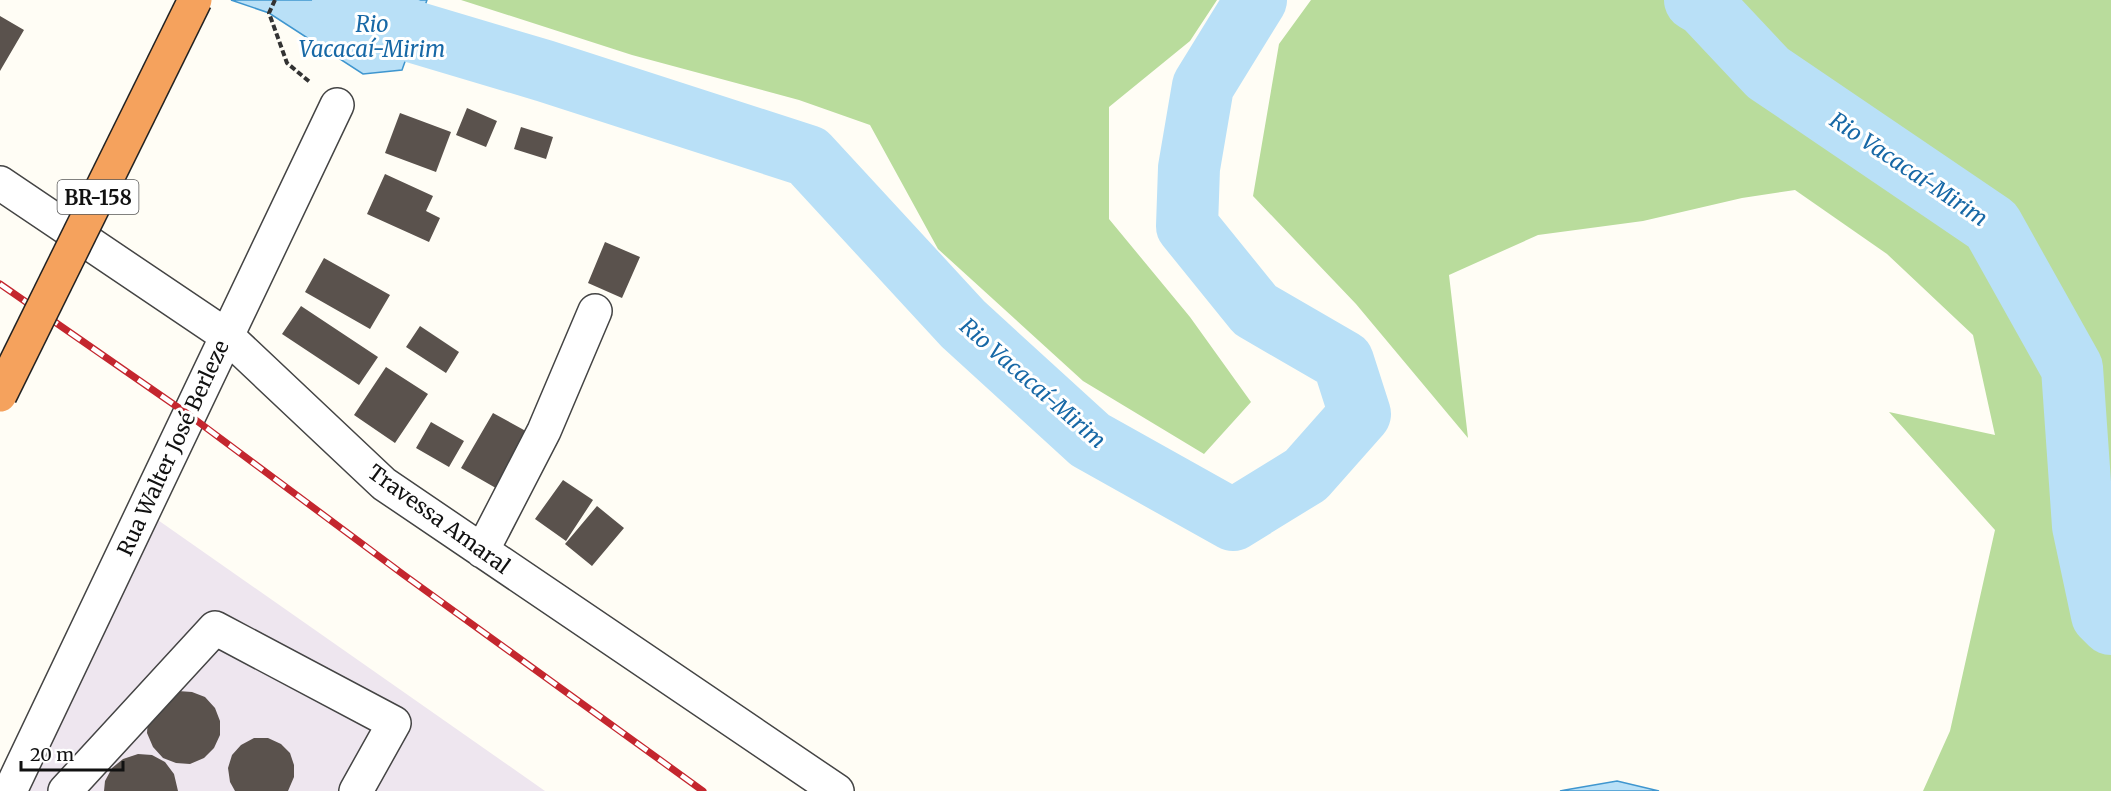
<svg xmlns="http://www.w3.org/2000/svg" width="2111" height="791" font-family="Merriweather,serif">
	<rect width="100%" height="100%" fill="#fffdf5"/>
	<path fill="#eee6ef" d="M155,518L545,791H24Z"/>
	<path fill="#b9dc9c" d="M461,0H1217L1190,41L1109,107V219L1190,317L1251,402L1204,454L1083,381L938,249L870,125L799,100L632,55Z
		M1311,0H2111V791H1923L1950,731L1995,530L1889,412L1995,435L1973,335L1887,254L1795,190L1742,198L1643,221L1538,235L1449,275L1468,438L1356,304L1253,196L1279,44Z"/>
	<path fill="#b9e0f7" stroke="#3f96cf" stroke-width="1.5" d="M231,0H427L402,70L363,74L269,13Z
		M1617,781L1659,791H1560L1565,790Z"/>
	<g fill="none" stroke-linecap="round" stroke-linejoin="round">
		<path stroke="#b9e0f7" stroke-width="62" d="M343,0L414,32L545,71L808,156L963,324L1090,440L1233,520L1306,475L1360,414L1343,361L1255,310L1187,226L1189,168L1203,86L1256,0
			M1695,0L1705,6L1768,73L1992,225L2072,368L2083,526L2102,615L2111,624"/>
	</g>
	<path fill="#5a524d" d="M0,16L24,30L0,71Z
		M467,108L497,121L486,147L456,135Z
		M400,113L451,132L436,172L385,153Z
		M521,127L553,137L546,159L514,149Z
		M385,174L433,196L426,211L440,218L429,242L367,214Z
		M605,242L640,257L622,298L588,283Z
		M324,258L390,295L370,329L305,292Z
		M301,306L378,357L359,385L282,334Z
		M420,326L459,352L446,373L406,347Z
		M386,367L428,394L395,443L354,415Z
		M493,413L533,435L501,491L461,468Z
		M431,422L464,441L449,467L416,448Z
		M563,480L593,500L566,541L535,519Z
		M597,506L624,528L592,566L565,544Z
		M178,691L192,692L205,697L215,708L220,721V735L214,748L204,758L190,764L176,763L163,758L153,747L147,733L148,718Z
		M254,738H268L281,744L290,753L294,765V777L288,791H235L230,782L228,768L232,755L241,745Z
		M138,754L152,755L165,762L174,774L178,791H104L105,781L112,768L123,759Z"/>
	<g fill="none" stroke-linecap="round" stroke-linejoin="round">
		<g stroke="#444" stroke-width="36">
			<path id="minor" d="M0,183L227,336L384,484L837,791
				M482,551L544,431L595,311
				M10,791L337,105
				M65,791L215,628L394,723L356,791"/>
		</g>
		<path stroke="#333" stroke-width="4" stroke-dasharray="6 3" stroke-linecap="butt" d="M275,0L269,13L287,63L311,83"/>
		<use href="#minor" stroke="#fff" stroke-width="33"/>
		<g stroke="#c4262e" stroke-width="7">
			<path id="rail" d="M0,284L189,415L404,575L703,791"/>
		</g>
		<use href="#rail" stroke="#fff" stroke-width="4.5" stroke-dasharray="14" stroke-linecap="butt"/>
		<g stroke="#222" stroke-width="36" stroke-linecap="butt">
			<path id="highway-bridge" d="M0,395L195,0"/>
		</g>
		<use href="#highway-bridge" stroke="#f5a25d" stroke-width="33"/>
	</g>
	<g text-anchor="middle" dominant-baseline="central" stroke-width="6" stroke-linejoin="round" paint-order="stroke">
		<rect fill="#fff" stroke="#585858" stroke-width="1.5" x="57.5" y="180" width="81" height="34" rx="4.5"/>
		<g font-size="20" font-weight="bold" fill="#111">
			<text x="98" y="197">BR-158</text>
		</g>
		<g font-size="21" fill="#111" stroke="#fff">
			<text transform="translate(173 448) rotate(-65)">Rua Walter José Berleze</text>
			<text transform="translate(439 519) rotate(36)">Travessa Amaral</text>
		</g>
		<g font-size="22" font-style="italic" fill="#1768a6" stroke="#fff">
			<text x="372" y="24">Rio<tspan x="372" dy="25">Vacacaí-Mirim</tspan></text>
			<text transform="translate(1909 169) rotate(34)">Rio Vacacaí-Mirim</text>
			<text transform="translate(1033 383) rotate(41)">Rio Vacacaí-Mirim</text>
		</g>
	</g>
	<path d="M21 761v9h102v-9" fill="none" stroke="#111111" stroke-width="3"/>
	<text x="30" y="761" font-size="18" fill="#111111" stroke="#ffffff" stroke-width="4.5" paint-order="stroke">20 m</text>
</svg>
